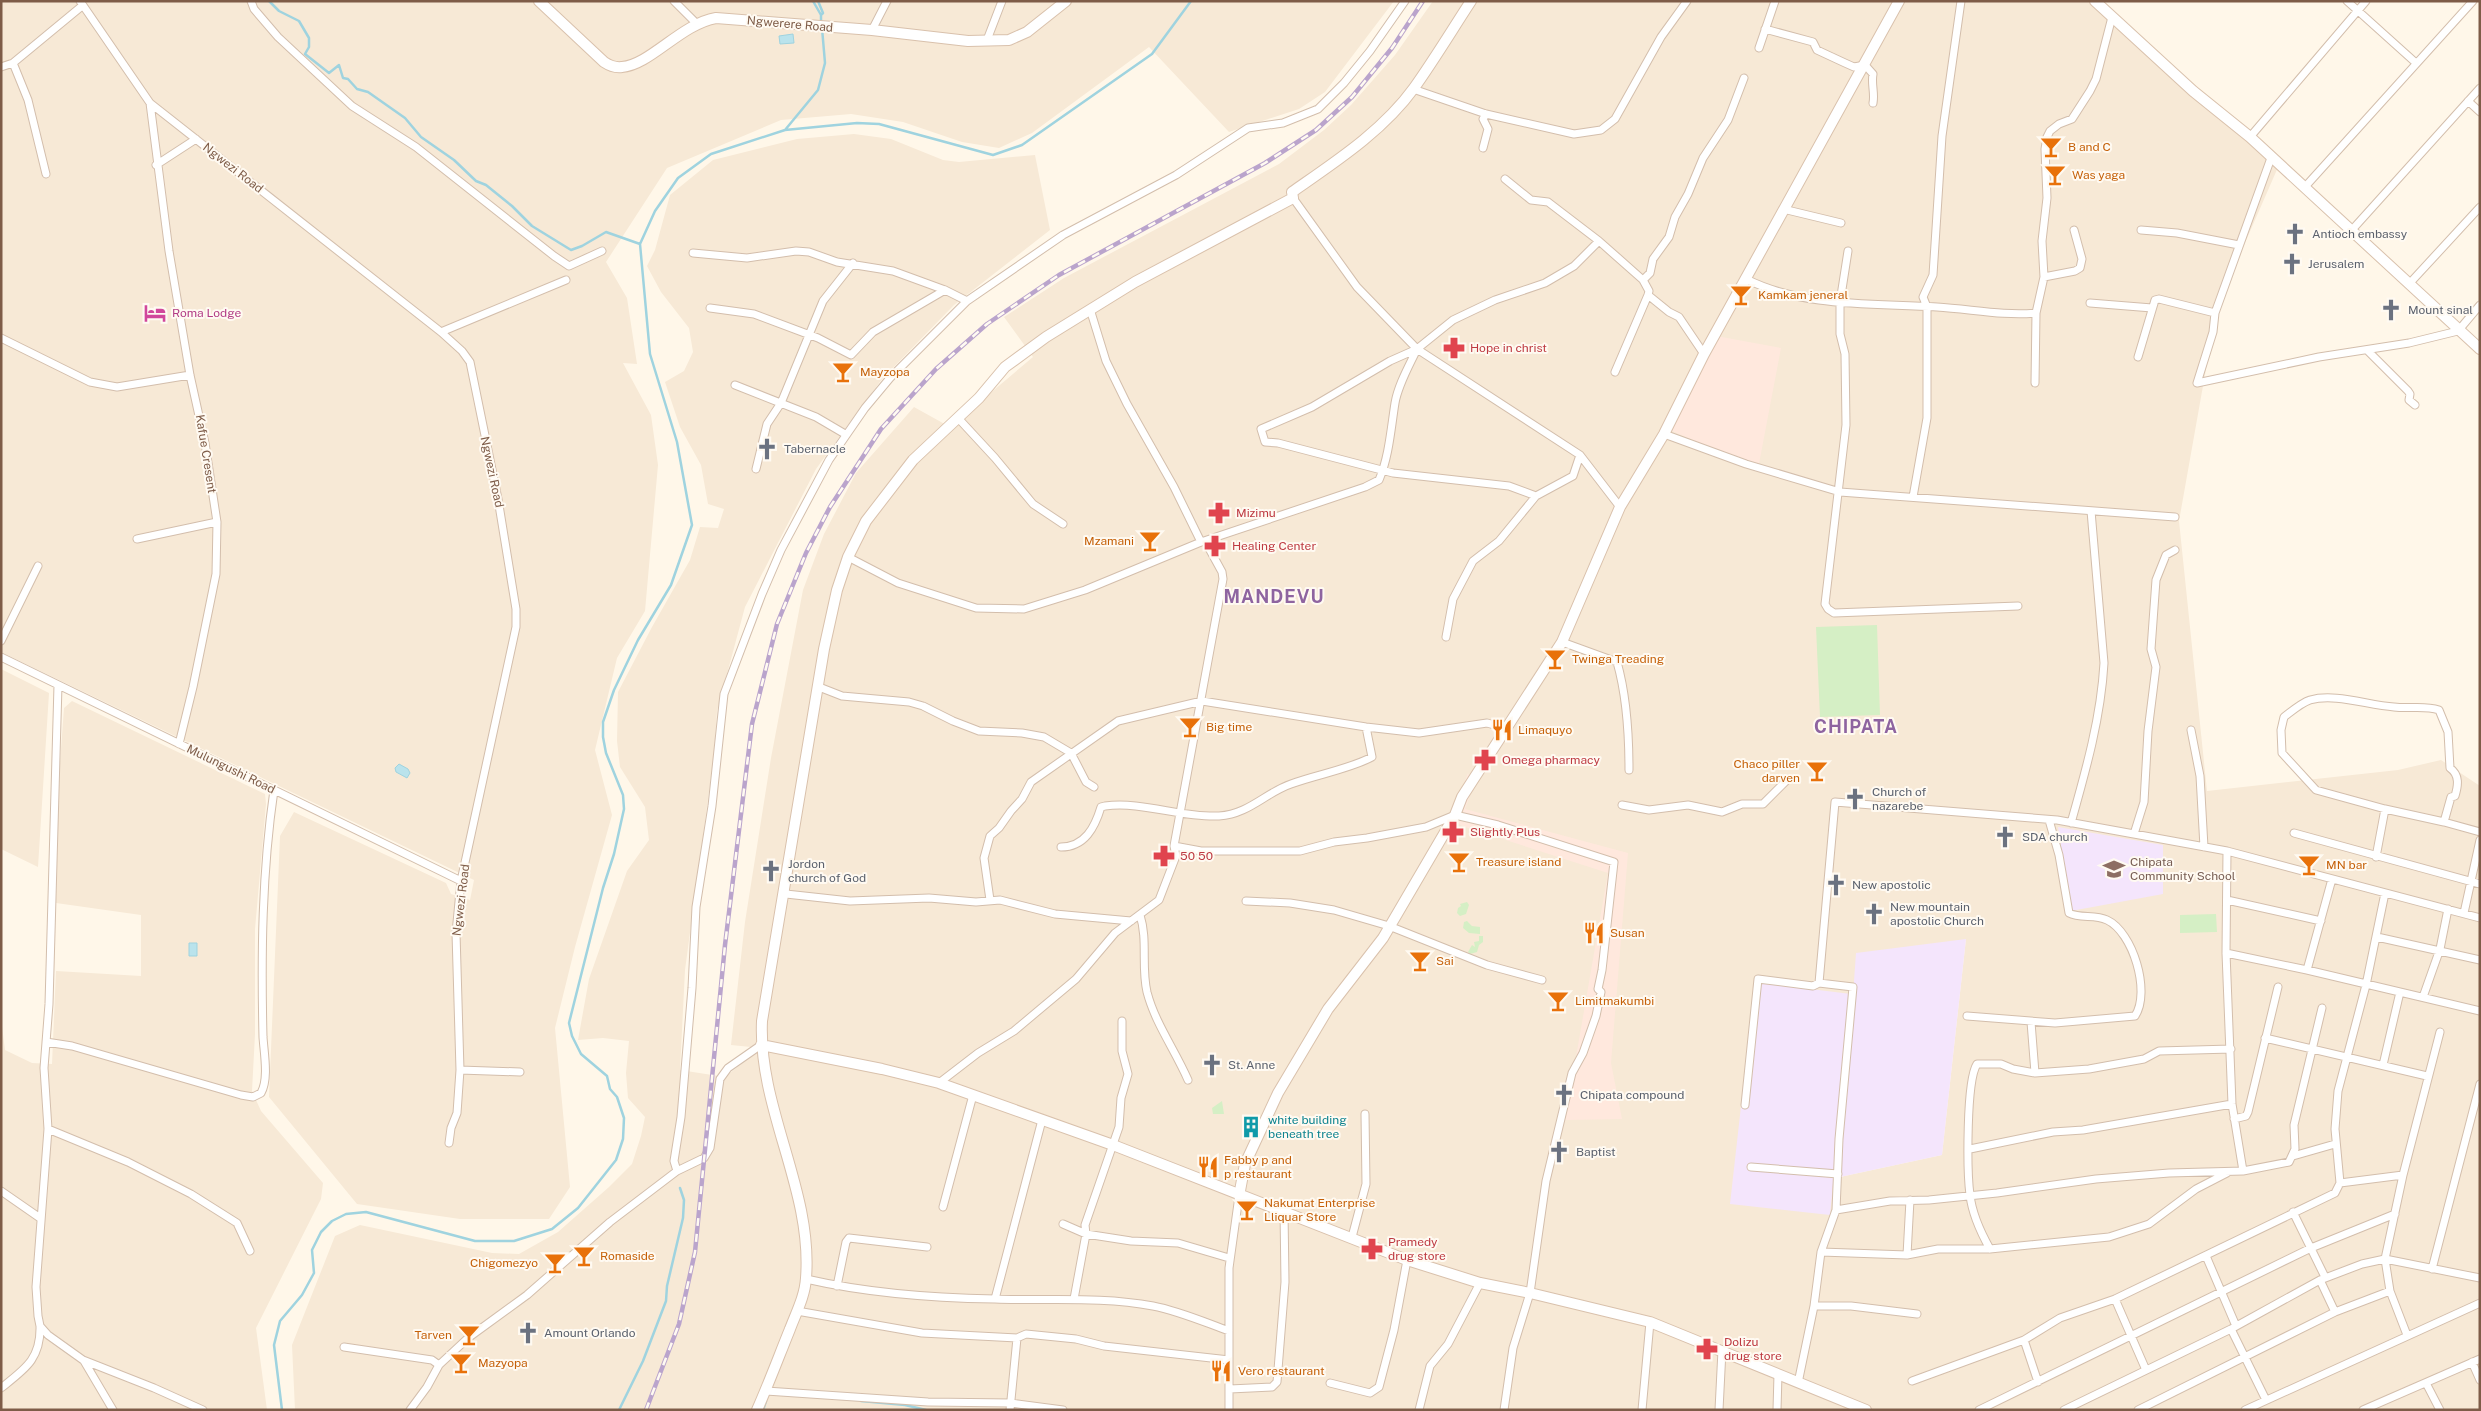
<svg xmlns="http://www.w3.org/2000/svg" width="2481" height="1411" font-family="'Public Sans',sans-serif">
	<rect width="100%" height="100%" fill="#fff7e9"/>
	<path fill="#f7e9d6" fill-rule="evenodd" d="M1,1H1394L1325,92L1299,109L1229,132L1149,47L1032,133L999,148L962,142L903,122L851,114L781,120L667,168L606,262L627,298L637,364L623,363L651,415L658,465L645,611L617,658L595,750L612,815L575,947L555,1028L570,1187L549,1219H460L357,1204L269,1097L280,836L294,812L446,883L451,894L470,900L474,880L1,652Z
		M1433,1H2097L2279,165L2217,307L2179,521L2207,791L2398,770L2441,760L2480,786V1410H295L292,1345L335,1236L360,1225L492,1253L519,1254L558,1232L609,1187L632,1164L641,1136L645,1117L628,1098L626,1073L629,1041L603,1038L578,1040L589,979L627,871L649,840L645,807L620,767L617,741L618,692L652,627L690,560L700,527L718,528L724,509L708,504L701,465L680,427L665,382L684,371L693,352L689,328L661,292L647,266L655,250L670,195L713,160L797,139L854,134L891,139L943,160L959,162L1035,155L1050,230L954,305L882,379L816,469L745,607L717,711L714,754L685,970L680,1070L725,1077L761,1048L731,1045L745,922L771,758L803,590L824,534L856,473L914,407L950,427L1033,357L1004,317L1064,278L1279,164L1324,130L1351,105L1395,55ZM1966,939L1942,1155L1840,1177Z
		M1,669L49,693L38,867L1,849Z
		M72,701L265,794L266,804L255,929V1034L252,1091L261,1111L323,1183L321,1199L256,1328L267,1410H1V1019L5,1050L32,1063L52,1064L56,971L141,976V915L56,903L59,776L64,708Z"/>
	<path fill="#ffe8dd" d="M1711,335L1781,348L1758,469L1663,427Z
		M1468,773L1473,787L1465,809L1628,853L1611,1063L1622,1119L1565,1120L1608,873L1462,826L1451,818Z"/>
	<path fill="#f4e5fc" d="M2058,827L2163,845V894L2071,911Z
		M1966,939L1942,1155L1840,1177L1856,953Z
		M1755,982L1851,994L1830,1215L1730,1204Z"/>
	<path fill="#d5efc5" d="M1877,625L1880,715L1820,717L1816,627Z
		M1467,902L1469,905L1466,914L1460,916L1457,913L1458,908L1461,906L1460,904Z
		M2216,914L2217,932L2180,933V915Z
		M1467,921L1472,926L1480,927V934L1469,933L1463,928L1464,922Z
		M1479,936H1483V942L1479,945L1477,952L1470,954L1468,952L1472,945L1475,947L1474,942L1479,941Z
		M1222,1101L1224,1114H1213L1212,1108Z"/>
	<path fill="#bae3ec" stroke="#9fd3df" d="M793,34L794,43L780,44L779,36Z
		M399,764L408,769L410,773L407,778L396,772L395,768Z
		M189,943H197V956H189Z"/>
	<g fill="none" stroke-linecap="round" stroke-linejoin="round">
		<path stroke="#9fd3df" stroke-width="2.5" d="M269,1L279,11L299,21L309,38V47L305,54L329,73L339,65L343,78L348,79L357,89L368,92L405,118L421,137L454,160L476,181L486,185L512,206L532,226L571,250L582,246L606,232L640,244
			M813,1L821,15V23
			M818,1L823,13L821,15
			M785,130L818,90L825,63L822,28
			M861,1401L905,1405L926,1410
			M282,1410L274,1345L280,1321L302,1295L314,1273L312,1250L321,1232L332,1221L346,1214L366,1212L475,1241H514L552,1229L578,1208L616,1160L623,1139L624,1118L617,1097L610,1089L607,1076L581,1054L572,1036L569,1023L603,888L614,854L624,809L623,795L606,753L603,737V722L614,690L638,640L671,585L692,525L677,442L650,354L640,244L655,211L678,178L711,154L785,130L857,123L879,124L993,155L1022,145L1152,54L1191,1
			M619,1410L643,1361L666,1301L667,1286L683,1218L684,1200L680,1188
			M763,1410L766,1401"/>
		<g stroke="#d3beac" stroke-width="9">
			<path id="street" d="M80,1L150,103L441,332L462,351L470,362L498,499L516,609V627L461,881L456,933L460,1070L457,1113L451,1128L449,1143
				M251,1L254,9L278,37L352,106L416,147L554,256L569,266L602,251
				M674,1L697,24
				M2347,1L2416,63
				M1765,29L1813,42L1817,50L1845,63L1854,67L1865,65L1873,74C1871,84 1875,93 1873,103
				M872,30L887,1
				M987,40L1002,1
				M1759,48L1775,1
				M13,63L28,100L46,174
				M1,67L13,63L82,6
				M1413,89L1486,114L1574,134L1601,130L1615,119L1661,37L1687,1
				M2468,101L2480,112
				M150,103L169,251L190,375L205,443L217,522L216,574L193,687L179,744
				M2250,137L2366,1
				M1483,148L1488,129L1483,119L1486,114
				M2271,158L2215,313L2213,332L2197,383L2319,357L2409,343L2458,331L2480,305
				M156,165L196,139
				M1505,179L1531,200L1548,202L1599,241
				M2304,188L2473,1
				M1293,198L1357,287L1417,349L1580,455L1620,507
				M1783,209L1841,223
				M2141,230L2177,233L2239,245
				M2351,231L2480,88
				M1848,251L1840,302V334L1845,354L1846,425L1825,604L1828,609L1834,613L2018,606
				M693,253L747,258L796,251L809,252L837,262L893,271L945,290L967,301
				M2044,277L2075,271L2080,268L2082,259L2074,230
				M1746,279C1804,308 1874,303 1937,307C1971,309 2003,316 2036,313L2044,277L2042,241L2047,198L2045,149L2047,137L2050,131L2059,124L2072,119L2090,91L2096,79L2112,17
				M2409,284L2480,207
				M1648,295L1669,312L1679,317L1704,354
				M2090,303L2152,308
				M710,308L754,314L818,338L851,355L873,332L945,290
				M1090,309L1106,361L1127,404L1174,487L1201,542
				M441,332L566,280
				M1,338L90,382L117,387L190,375
				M2368,351L2408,391L2410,394L2409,400L2415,405
				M2138,357L2155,300L2159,299L2215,313
				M1615,372L1648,295L1649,291L1643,280
				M2035,383L2036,313
				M735,385L816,417L845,434
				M958,418L995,458L1033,504L1063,524
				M1664,434L1746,464L1840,492L2175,517
				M756,469L767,424L781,403L823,301L853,263
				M1536,496L1509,486L1393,473L1278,443L1265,442L1261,429L1312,407L1390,361L1417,349L1453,320L1495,300L1545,283L1574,266L1599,241L1643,280L1650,273L1653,259L1669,237L1675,217L1688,194L1703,158L1728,120L1744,78
				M1913,497L1927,418V307L1923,297L1933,275L1942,136L1961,1
				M137,539L217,522
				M848,557L898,583L976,608L1024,609L1085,590L1201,542L1365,487L1379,480C1389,457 1391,428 1395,403C1398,385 1409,366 1417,349
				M1446,637L1453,599L1473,561L1499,541L1536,496L1573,476L1580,455
				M1,641L38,566
				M1562,642L1617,662C1627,697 1629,734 1629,770
				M1,657L461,881
				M58,685L49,1004L44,1068L48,1129L36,1287L38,1316L40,1326L48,1335L83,1360L154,1388L203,1410
				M819,687L842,696L909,702L923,706L953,721L979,731L1022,733L1044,737L1071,753L1086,782L1094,787
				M2191,730L2200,776L2204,847
				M1622,805L1649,810L1688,805L1722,812L1742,804H1763L1788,779
				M2444,822L2385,809L2316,790L2282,753L2281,730L2284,717C2292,711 2301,703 2310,700C2335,693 2367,705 2394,707C2410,709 2424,705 2439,710L2448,732L2450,768C2460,775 2458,786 2455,796L2451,797L2444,822L2480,832
				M2071,823C2086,770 2101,717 2104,663L2091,511
				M2294,833L2480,884
				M2134,834L2144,802L2148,731L2156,667L2151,649L2156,580L2166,555L2175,550
				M1174,846L1201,851H1300L1334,842L1367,838L1426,827L1455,815L1498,825L1614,862L1602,970L1598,989L1601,992L1596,1016L1583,1053L1572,1073L1546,1181L1530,1293L1513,1348L1504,1410
				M1061,847C1085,847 1095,827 1101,807L1105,806C1143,801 1181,818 1219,816C1249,814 1265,793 1291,784C1318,774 1347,770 1372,757L1366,727
				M2227,851L2226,953L2232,1104L2243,1171
				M2376,857L2385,809
				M784,888L786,894L850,901L929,898L976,902L1000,900L1055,914L1131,921
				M990,900L984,858L990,836L999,828L1011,811L1022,799L1031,782L1118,721L1202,701L1366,727L1419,733L1487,723L1506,728
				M2227,900L2321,921
				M1246,901L1290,903L1334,910L1389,926L1487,965L1542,980
				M2464,913L2480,840
				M1140,915C1148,940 1141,966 1147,992C1155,1023 1175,1050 1188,1080
				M2377,937L2480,960
				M2226,953L2307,970L2480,1011
				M2307,970L2332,879
				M2423,997L2440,949L2448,909
				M1967,1016L2055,1023L2135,1016C2151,992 2133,932 2107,920C2095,914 2080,919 2069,913L2059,855L2049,820
				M2031,1022L2035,1073
				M2265,1038L2427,1076
				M46,1042L72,1046L241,1095L253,1097L261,1093C269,1079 264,1053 263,1037C261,954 262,872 274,790
				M2383,1065L2400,992
				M460,1070L520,1072
				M939,1083L978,1053L1014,1031L1076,979L1115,933L1159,900L1176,856L1174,846L1223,579L1222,572L1205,541
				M1745,1105L1758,979L1813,986L1819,983
				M2234,1119L2246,1116L2248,1112L2278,987
				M48,1129L128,1162L191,1194L237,1223L250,1251
				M1970,1149L2053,1132L2083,1130L2232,1104
				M2293,1156L2335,1144
				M1751,1167L1838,1174
				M677,1171L674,1161L681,1117L692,988L696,907L712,806L724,694L762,594L781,550L829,460L865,408L890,378L967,301L1063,235L1176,175L1248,128L1283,123L1318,109L1344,83L1370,51L1405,1
				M2340,1183L2403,1175
				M1,1191L40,1218
				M943,1207L973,1095
				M1836,1210L1890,1201L1929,1200L1997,1193L2096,1179L2169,1173L2243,1171L2289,1162L2295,1149L2294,1125L2322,1008
				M2293,1212L2325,1277
				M1063,1224L1086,1234L1131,1241L1178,1243L1229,1258
				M1352,1237L1366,1184L1365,1114
				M1990,1249C1981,1233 1972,1213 1970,1195C1967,1172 1966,1081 1977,1064H2001L2013,1069L2035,1073L2089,1069L2144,1059L2159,1051L2231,1049
				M1821,1252L1907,1255L1938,1249H1990L2109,1237L2149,1224L2196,1189L2227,1173
				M1907,1255L1910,1200
				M2206,1256L2236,1326
				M2432,1269L2480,1084
				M806,1279C867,1293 932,1298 995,1299C1048,1301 1101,1296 1153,1306C1179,1311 1204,1322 1229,1331
				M837,1286L846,1242L849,1238L927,1247
				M995,1299L1042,1120
				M1074,1299L1086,1234L1085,1225L1119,1127L1121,1098L1128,1074L1122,1051V1021
				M2115,1299L2146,1370
				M797,1311L922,1333L1017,1338L1026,1334L1076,1339L1104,1346L1229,1360
				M2335,1312L2390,1291
				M1917,1314L1851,1306H1814L1821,1252L1836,1210L1839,1139L1853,987L1819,983L1835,802L2057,820L2134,834L2227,851L2480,918
				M2231,1329L2266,1400
				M2407,1335L2390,1291L2385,1259L2403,1175L2440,1032
				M2024,1340L2038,1382
				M344,1347L432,1360L439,1365
				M84,1361L113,1410
				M2472,1362L2480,1380
				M1912,1381L2024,1340L2060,1318L2115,1299L2335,1193L2340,1183L2335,1129L2338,1091L2366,985L2385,893
				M1330,1383L1370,1393L1379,1387L1394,1330L1407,1260
				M1798,1383L1814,1306
				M2426,1383L2440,1410
				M1,1388C25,1369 41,1359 40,1326
				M1230,1389L1272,1387L1277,1382L1285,1282L1284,1211
				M766,1391L928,1402L1011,1403L1063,1410
				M410,1410L427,1387L439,1365L468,1338L527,1295L610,1222L677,1171L704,1158L710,1148L720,1079L728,1068L761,1045
				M1010,1410L1017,1338
				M1229,1410V1268L1239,1196
				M1419,1410L1430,1366L1448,1344L1480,1283
				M1642,1410L1650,1322
				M1719,1410L1722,1350
				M1777,1410L1778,1374
				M1979,1410L2311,1248L2395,1214
				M2064,1410L2231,1329L2320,1280L2362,1264L2385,1259L2480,1278
				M2138,1410L2335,1312L2320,1280
				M2245,1410L2480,1303
				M2363,1410L2480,1359"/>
		</g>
		<g stroke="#d9c1ac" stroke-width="12">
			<path id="secondary" d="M539,1L604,62C610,66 615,68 622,67C650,65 681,24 716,18L872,30L968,41L1009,40L1027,32L1066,1
				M2095,1L2193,91L2250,137L2480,349
				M761,1045L882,1069L939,1083L1113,1145L1407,1260L1480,1283L1530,1293L1650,1322L1866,1410
				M1239,1196L1245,1164L1278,1093L1328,1009L1383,938L1455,815L1462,797L1562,642L1620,507L1664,434L1704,354L1899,1
				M757,1410C769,1383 779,1356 790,1329C796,1313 805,1296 806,1278C813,1190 758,1109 762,1021L824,649L837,590L848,557L866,521L913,460L979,398L1005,367L1046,337L1135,282L1293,198L1292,192C1335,162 1383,131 1414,88C1434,60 1452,30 1471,1"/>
		</g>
		<use href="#street" stroke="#fff" stroke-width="7"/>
		<use href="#secondary" stroke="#fff" stroke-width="10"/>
		<g stroke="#baa4cc" stroke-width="4.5">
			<path id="rail" d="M646,1410L679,1324L695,1252L725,945L752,724L777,624L806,553L830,507L881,429L936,369L987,324L1059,275L1265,163L1316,130L1352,97L1392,48L1423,1"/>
		</g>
		<use href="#rail" stroke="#fffaf2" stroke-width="2.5" stroke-dasharray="8" stroke-linecap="butt"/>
	</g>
	<defs>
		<g id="bar-bare" transform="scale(1.725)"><path d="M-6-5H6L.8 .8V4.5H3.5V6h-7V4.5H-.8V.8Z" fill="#e8710a" stroke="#fffaf2" stroke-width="2.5" paint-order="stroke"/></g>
		<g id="church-bare" transform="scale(1.725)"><path d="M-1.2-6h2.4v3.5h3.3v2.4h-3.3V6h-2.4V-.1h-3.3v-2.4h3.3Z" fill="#6b7280" stroke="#fffaf2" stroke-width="2.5" paint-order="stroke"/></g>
		<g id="hotel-bare" transform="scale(1.725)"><path d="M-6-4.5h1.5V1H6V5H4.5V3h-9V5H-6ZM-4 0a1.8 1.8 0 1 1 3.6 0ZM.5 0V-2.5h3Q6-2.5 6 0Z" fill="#d1479c" stroke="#fffaf2" stroke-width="2.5" paint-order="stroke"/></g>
		<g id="pharmacy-bare" transform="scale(1.725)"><path d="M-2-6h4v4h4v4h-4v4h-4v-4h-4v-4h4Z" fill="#e0444e" stroke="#fffaf2" stroke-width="2.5" paint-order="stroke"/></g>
		<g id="restaurant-bare" transform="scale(1.725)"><path d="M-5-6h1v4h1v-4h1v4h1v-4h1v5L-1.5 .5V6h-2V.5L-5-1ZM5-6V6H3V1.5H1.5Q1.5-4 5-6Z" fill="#e8710a" stroke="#fffaf2" stroke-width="2.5" paint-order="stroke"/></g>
		<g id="school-bare" transform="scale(1.725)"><path d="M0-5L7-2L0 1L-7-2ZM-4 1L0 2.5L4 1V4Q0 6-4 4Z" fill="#8d6e63" stroke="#fffaf2" stroke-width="2.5" paint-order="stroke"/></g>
		<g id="building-bare" transform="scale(1.725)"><path d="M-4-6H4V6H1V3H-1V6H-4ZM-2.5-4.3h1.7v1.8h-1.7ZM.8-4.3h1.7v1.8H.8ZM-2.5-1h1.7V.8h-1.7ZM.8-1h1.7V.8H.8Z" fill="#0f9aa8" stroke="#fffaf2" stroke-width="2.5" paint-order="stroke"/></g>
	</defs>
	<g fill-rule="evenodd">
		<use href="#bar-bare" x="2051" y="147"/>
		<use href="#bar-bare" x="2055" y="175"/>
		<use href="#church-bare" x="2295" y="234"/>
		<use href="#church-bare" x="2292" y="264"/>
		<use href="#bar-bare" x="1741" y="295"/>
		<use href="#church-bare" x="2391" y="310"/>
		<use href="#hotel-bare" x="155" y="313"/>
		<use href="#pharmacy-bare" x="1454" y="348"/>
		<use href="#bar-bare" x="843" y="372"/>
		<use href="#church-bare" x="767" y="449"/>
		<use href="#pharmacy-bare" x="1219" y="513"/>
		<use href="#bar-bare" x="1150" y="541"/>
		<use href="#pharmacy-bare" x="1215" y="546"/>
		<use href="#bar-bare" x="1555" y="659"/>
		<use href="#bar-bare" x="1190" y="727"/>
		<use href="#restaurant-bare" x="1502" y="730"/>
		<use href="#pharmacy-bare" x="1485" y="760"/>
		<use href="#bar-bare" x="1817" y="771"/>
		<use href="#church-bare" x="1855" y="799"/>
		<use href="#pharmacy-bare" x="1453" y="832"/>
		<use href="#church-bare" x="2005" y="837"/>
		<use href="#pharmacy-bare" x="1164" y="856"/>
		<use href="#bar-bare" x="1459" y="862"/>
		<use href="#bar-bare" x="2309" y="865"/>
		<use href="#school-bare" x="2114" y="869"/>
		<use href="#church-bare" x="771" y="871"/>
		<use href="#church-bare" x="1836" y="885"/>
		<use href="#church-bare" x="1874" y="914"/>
		<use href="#restaurant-bare" x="1594" y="933"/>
		<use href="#bar-bare" x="1420" y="961"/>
		<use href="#bar-bare" x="1558" y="1001"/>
		<use href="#church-bare" x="1212" y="1065"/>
		<use href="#church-bare" x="1564" y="1095"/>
		<use href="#building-bare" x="1251" y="1127"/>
		<use href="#church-bare" x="1559" y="1152"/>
		<use href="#restaurant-bare" x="1208" y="1167"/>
		<use href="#bar-bare" x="1247" y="1210"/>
		<use href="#pharmacy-bare" x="1372" y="1249"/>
		<use href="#bar-bare" x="584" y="1256"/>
		<use href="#bar-bare" x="555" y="1263"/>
		<use href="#church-bare" x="528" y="1333"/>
		<use href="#bar-bare" x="469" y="1335"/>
		<use href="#pharmacy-bare" x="1707" y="1349"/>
		<use href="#bar-bare" x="461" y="1363"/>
		<use href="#restaurant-bare" x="1221" y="1371"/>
	</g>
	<g text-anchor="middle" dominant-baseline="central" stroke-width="4" stroke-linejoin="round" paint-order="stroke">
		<g font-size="12" fill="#7e5c48" stroke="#fffaf2">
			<text transform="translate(790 24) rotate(5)">Ngwerere Road</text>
			<text transform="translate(233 168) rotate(38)">Ngwezi Road</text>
			<text transform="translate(206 454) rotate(81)">Kafue Cresent</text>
			<text transform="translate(492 472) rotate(78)">Ngwezi Road</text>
			<text transform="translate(231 769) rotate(26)">Mulungushi Road</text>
			<text transform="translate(461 900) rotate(-83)">Ngwezi Road</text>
		</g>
		<g font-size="12" fill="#c56008" stroke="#fffaf2" text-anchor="start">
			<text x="2068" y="147">B and C</text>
			<text x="2072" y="175">Was yaga</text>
			<text x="1758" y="295">Kamkam jeneral</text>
			<text x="860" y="372">Mayzopa</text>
			<text x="1134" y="541" text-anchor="end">Mzamani</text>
			<text x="1572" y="659">Twinga Treading</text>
			<text x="1206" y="727">Big time</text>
			<text x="1518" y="730">Limaquyo</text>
			<text x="1800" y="764" text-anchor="end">Chaco piller<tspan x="1800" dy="14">darven</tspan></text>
			<text x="1476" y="862">Treasure island</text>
			<text x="2326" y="865">MN bar</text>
			<text x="1610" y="933">Susan</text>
			<text x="1436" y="961">Sai</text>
			<text x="1575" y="1001">Limitmakumbi</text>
			<text x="1224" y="1160">Fabby p and<tspan x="1224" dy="14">p restaurant</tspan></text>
			<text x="1264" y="1203">Nakumat Enterprise<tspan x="1264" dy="14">Lliquar Store</tspan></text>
			<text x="600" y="1256">Romaside</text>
			<text x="538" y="1263" text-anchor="end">Chigomezyo</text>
			<text x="452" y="1335" text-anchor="end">Tarven</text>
			<text x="478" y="1363">Mazyopa</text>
			<text x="1238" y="1371">Vero restaurant</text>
		</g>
		<g font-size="12" fill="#5b616d" stroke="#fffaf2" text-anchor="start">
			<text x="2312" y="234">Antioch embassy</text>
			<text x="2308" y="264">Jerusalem</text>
			<text x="2408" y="310">Mount sinal</text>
			<text x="784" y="449">Tabernacle</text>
			<text x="1872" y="792">Church of<tspan x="1872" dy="14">nazarebe</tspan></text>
			<text x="2022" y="837">SDA church</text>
			<text x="788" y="864">Jordon<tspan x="788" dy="14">church of God</tspan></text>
			<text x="1852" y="885">New apostolic</text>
			<text x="1890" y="907">New mountain<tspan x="1890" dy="14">apostolic Church</tspan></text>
			<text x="1228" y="1065">St. Anne</text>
			<text x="1580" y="1095">Chipata compound</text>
			<text x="1576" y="1152">Baptist</text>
			<text x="544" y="1333">Amount Orlando</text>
		</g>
		<g font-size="12" fill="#b23c85" stroke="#fffaf2" text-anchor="start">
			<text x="172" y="313">Roma Lodge</text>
		</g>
		<g font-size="12" fill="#be3a42" stroke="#fffaf2" text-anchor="start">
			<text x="1470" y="348">Hope in christ</text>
			<text x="1236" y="513">Mizimu</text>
			<text x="1232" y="546">Healing Center</text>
			<text x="1502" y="760">Omega pharmacy</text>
			<text x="1470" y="832">Slightly Plus</text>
			<text x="1180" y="856">50 50</text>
			<text x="1388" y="1242">Pramedy<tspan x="1388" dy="14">drug store</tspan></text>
			<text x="1724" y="1342">Dolizu<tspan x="1724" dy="14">drug store</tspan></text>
		</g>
		<g font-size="12" fill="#785e54" stroke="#fffaf2" text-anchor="start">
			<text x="2130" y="862">Chipata<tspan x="2130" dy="14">Community School</tspan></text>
		</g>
		<g font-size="12" fill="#0d838f" stroke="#fffaf2" text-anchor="start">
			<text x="1268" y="1120">white building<tspan x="1268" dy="14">beneath tree</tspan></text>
		</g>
		<g font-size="18" font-weight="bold" letter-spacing="1" fill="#8e64a0" stroke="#fffaf2">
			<text x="1274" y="596">MANDEVU</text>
			<text x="1856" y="726">CHIPATA</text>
		</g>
	</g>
	<rect width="2481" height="1411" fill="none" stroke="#7e5c48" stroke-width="5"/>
</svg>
